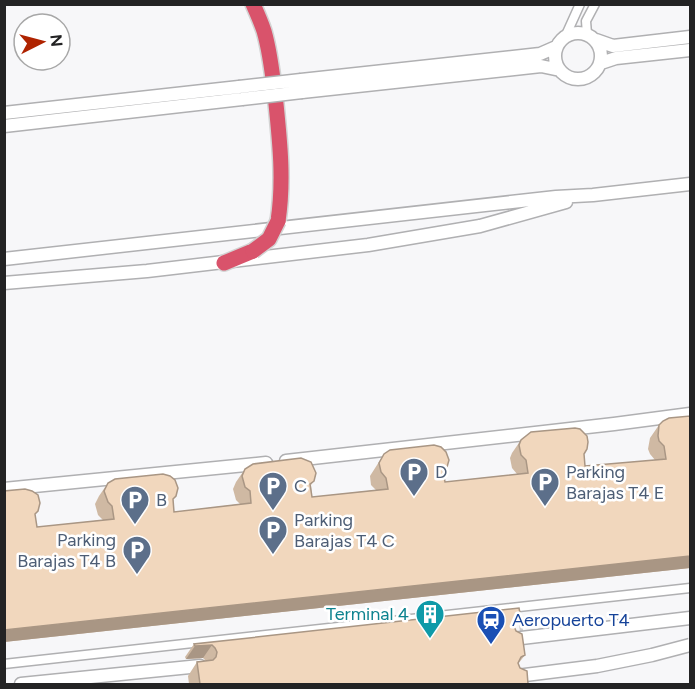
<svg xmlns="http://www.w3.org/2000/svg" width="695" height="689" font-family="Figtree,sans-serif">
	<rect width="100%" height="100%" fill="#f7f7f9"/>
	<g fill="none" stroke-linecap="round" stroke-linejoin="round">
		<path stroke="#cdcdce" stroke-width="12" stroke-dasharray="12 6" stroke-linecap="butt" d="M502,633L523,630"/>
		<g stroke="#b0b0b2" stroke-width="11">
			<path id="street" d="M587,34L586,21L595,4
				M566,35L580,4
				M4,664L690,588"/>
		</g>
		<g stroke="#b0b0b2" stroke-width="15">
			<path id="secondary" d="M555 56a23 23 0 1 1 46 0a23 23 0 1 1-46 0Z
				M596,40L613,46L690,37
				M601,63L616,58L690,50
				M301,80L540,54L556,47
				M302,92L541,66L560,70
				M4,113L239,87
				M4,126L242,99
				M4,259L556,197L593,195L690,184
				M4,283L147,271L368,245L480,226L566,202
				M286,461L614,424L690,414
				M4,489L266,463
				M513,639L690,618
				M21,684L200,666"/>
		</g>
		<g stroke="#d3d3d3" stroke-width="18">
			<path id="highway" d="M253,4C257,13 261,22 264,31C271,55 273,79 276,104C280,143 284,182 278,221
				M224,263L253,251"/>
		</g>
		<use href="#street" stroke="#fff" stroke-width="8"/>
		<use href="#secondary" stroke="#fff" stroke-width="12"/>
		<use href="#highway" stroke="#d9536b" stroke-width="15"/>
		<g stroke="#b0b0b2" stroke-width="15" stroke-linecap="butt">
			<path id="secondary-bridge" d="M239,87L301,80
				M242,99L302,92
				M517,676L597,666L652,655L690,645"/>
		</g>
		<g stroke="#d3d3d3" stroke-width="18" stroke-linecap="butt">
			<path id="highway-bridge" d="M253,251L269,239L278,221"/>
		</g>
		<use href="#secondary-bridge" stroke="#fff" stroke-width="12"/>
		<use href="#highway-bridge" stroke="#d9536b" stroke-width="15"/>
	</g>
	<path fill="#cfb9a3" d="M663,421L690,568L4,642L35,515L37,527L103,520L98,515L95,504L99,496L108,483L173,500L174,512L240,504L236,500L233,489L236,482L245,469L314,481L311,485L312,497L376,490L371,485L370,476L384,454L443,472L445,482L517,474L512,468L510,458L512,453L521,440L584,454L585,466L655,460L650,454L648,449L650,438L659,425Z
		M521,618L514,627L525,655L518,664L528,684H189L188,676L197,662L206,661L203,658L186,659L185,657L194,644Z"/>
	<path fill="#a99684" d="M690,556V568L4,642V630Z
		M212,645L203,658L186,659L195,646Z"/>
	<path fill="#f1d7bd" stroke="#a99684" stroke-width="1.5" d="M690,416V556L4,630V491L25,489L32,491L38,495L40,503L38,511L35,514L37,527L114,519L112,506L108,502L104,491L108,483L115,479L163,474L170,476L175,480L178,488L176,496L173,499L174,512L251,503L250,491L245,487L242,476L245,469L253,464L301,458L311,462L316,473L314,481L310,484L312,497L388,489L386,478L381,472L379,463L384,454L390,450L434,445L441,447L446,452L449,460L447,467L443,470L445,482L528,473L526,460L521,455L519,445L521,440L531,432L575,428L580,429L587,436L588,442L587,449L584,454L585,466L666,459L664,446L659,441L658,436L659,425L663,421L669,418Z
		M519,608L521,618L515,622L514,626L516,631L522,634L525,655L521,657L518,663L520,668L527,671L528,684H200L197,662L213,660L216,657L217,652L215,648L212,645L195,646L194,644Z"/>
	<defs>
		<g id="parking-pin" transform="scale(1.5)"><path d="M0 17L-7.5 6A9.5 9.5 0 1 1 7.5 6Z" fill="#5c6f8a" stroke="#fff"/><path d="M-3.5-5.5H1a3.5 3.5 0 0 1 0 7H-1V5.5H-3.5ZM-1-3.4V-.6H.8a1.4 1.4 0 0 0 0-2.8Z" fill="#fff"/></g>
		<g id="building-pin" transform="scale(1.5)"><path d="M0 17L-7.5 6A9.5 9.5 0 1 1 7.5 6Z" fill="#0f9aa8" stroke="#fff"/><path d="M-4-6H4V6H1V3H-1V6H-4ZM-2.5-4.3h1.7v1.8h-1.7ZM.8-4.3h1.7v1.8H.8ZM-2.5-1h1.7V.8h-1.7ZM.8-1h1.7V.8H.8Z" fill="#fff"/></g>
		<g id="station-pin" transform="scale(1.5)"><path d="M0 17L-7.5 6A9.5 9.5 0 1 1 7.5 6Z" fill="#1a4fb4" stroke="#fff"/><path d="M-3-6H3Q5-6 5-4V2Q5 4 3 4L4.5 6H3L1.5 4h-3L-3 6H-4.5L-3 4Q-5 4-5 2V-4Q-5-6-3-6ZM-3.5-4v3h7v-3ZM-3.5 1v1.5H-2V1ZM2 1v1.5H3.5V1Z" fill="#fff"/></g>
	</defs>
	<g fill-rule="evenodd">
		<use href="#parking-pin" x="414" y="472"/>
		<use href="#parking-pin" x="545" y="482"/>
		<use href="#parking-pin" x="273" y="486"/>
		<use href="#parking-pin" x="135" y="500"/>
		<use href="#parking-pin" x="273" y="530"/>
		<use href="#parking-pin" x="137" y="550"/>
		<use href="#building-pin" x="430" y="614"/>
		<use href="#station-pin" x="491" y="620"/>
	</g>
	<g text-anchor="middle" dominant-baseline="central" stroke-width="5" stroke-linejoin="round" paint-order="stroke">
		<g font-size="18" fill="#4e5e75" stroke="#fff" text-anchor="start">
			<text x="435" y="472">D</text>
			<text x="566" y="472">Parking<tspan x="566" dy="21">Barajas T4 E</tspan></text>
			<text x="294" y="486">C</text>
			<text x="156" y="500">B</text>
			<text x="294" y="520">Parking<tspan x="294" dy="21">Barajas T4 C</tspan></text>
			<text x="116" y="540" text-anchor="end">Parking<tspan x="116" dy="21">Barajas T4 B</tspan></text>
		</g>
		<g font-size="18" fill="#0d838f" stroke="#fff" text-anchor="end">
			<text x="409" y="614">Terminal 4</text>
		</g>
		<g font-size="18" fill="#164399" stroke="#fff" text-anchor="start">
			<text x="512" y="620">Aeropuerto T4</text>
		</g>
	</g>
	<rect width="695" height="689" fill="none" stroke="#232324" stroke-width="12"/>
	<g transform="translate(42 42) rotate(84)"><circle r="28" fill="#ffffff" stroke="#a7a7a7" stroke-width="1.5"/>
	<path d="M0-4.5L10 22L0 15L-10 22Z" fill="#af2300"/>
	<text y="-9" font-size="16" font-weight="bold" text-anchor="middle" fill="#232324">N</text>
	</g>
</svg>
